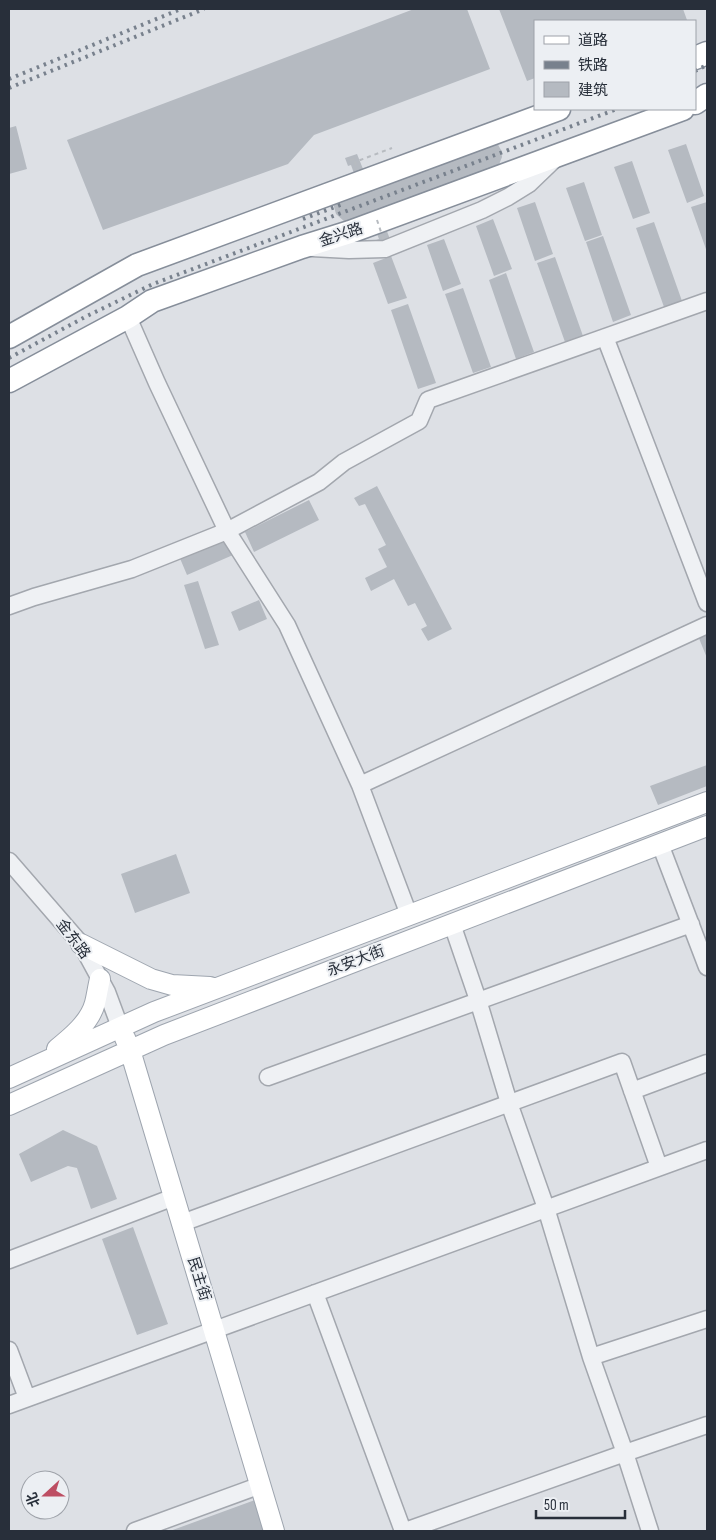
<svg xmlns="http://www.w3.org/2000/svg" width="716" height="1540" font-family="'Sofia Sans Condensed','Noto Sans SC',sans-serif">
	<rect width="100%" height="100%" fill="#dde0e5"/>
	<path fill="#b5bac1" d="M414,9H467L490,69L314,135L288,164L103,230L67,140Z
		M499,9H683L687,20L535,21V78L527,81Z
		M16,126L27,169L9,174V128Z
		M496,141L501,150L502,157L498,167L382,218L391,242L378,247L376,240L379,239L372,221L345,222L336,214L333,203L356,179L351,165L348,166L345,158L357,154L365,174Z
		M686,144L704,196L687,203L668,150Z
		M632,161L650,213L633,219L614,167Z
		M584,182L602,235L585,241L566,188Z
		M535,202L553,254L535,261L517,208Z
		M707,202V252L691,207Z
		M493,219L512,269L494,276L476,226Z
		M654,222L682,301L664,307L636,228Z
		M603,236L631,315L613,322L586,242Z
		M444,239L461,284L443,291L427,245Z
		M391,256L407,298L388,304L373,263Z
		M555,257L583,336L565,342L537,263Z
		M506,273L534,352L516,359L489,280Z
		M463,288L491,367L473,373L445,294Z
		M408,304L436,383L418,389L391,310Z
		M377,486L452,629L428,641L421,629L427,626L415,603L408,606L394,579L371,591L365,578L387,567L378,549L386,545L365,504L359,506L354,498Z
		M309,500L319,520L254,552L245,532Z
		M225,536L233,555L187,575L179,556Z
		M198,581L219,645L205,649L184,585Z
		M259,600L267,619L239,631L231,612Z
		M707,632V658L698,636Z
		M707,765V786L658,805L650,786Z
		M176,854L190,893L135,913L121,874Z
		M63,1130L97,1146L117,1199L91,1209L77,1168L68,1166L31,1182L19,1154Z
		M133,1227L168,1324L137,1335L102,1239Z
		M255,1500L263,1531H170Z"/>
	<g fill="none" stroke-linecap="round" stroke-linejoin="round">
		<g stroke="#a3a7ae" stroke-width="19">
			<path id="minor" d="M312,248L349,250L385,249L482,210L508,197L529,184L555,159
				M128,317L157,383L227,531L287,625L360,785
				M605,337L707,603
				M9,606L34,597L132,569L227,531L319,482L344,462L419,421L428,400L707,301
				M660,844L707,967
				M9,861L81,944L107,992L120,1027
				M409,915L360,785L707,625
				M452,924L478,1000L509,1103L546,1208L591,1357L625,1453L650,1531
				M268,1077L691,924
				M632,1091L707,1063
				M182,1223L622,1062L659,1167
				M9,1260L174,1197
				M315,1293L403,1531
				M9,1350L27,1398
				M591,1357L707,1319
				M9,1405L707,1150
				M135,1531L261,1485
				M405,1531L625,1453L707,1425"/>
		</g>
		<g stroke="#9ea5af" stroke-width="22">
			<path id="major" d="M81,944L151,979L172,985L210,987
				M125,1038L130,1050L274,1531
				M57,1049C72,1037 90,1022 95,1003C97,995 98,987 100,979
				M9,1078L154,1012L707,802
				M9,1105L164,1035L707,826"/>
		</g>
		<g stroke="#868e9a" stroke-width="25">
			<path id="highway" d="M695,58L707,53
				M695,103L707,95
				M9,337L137,265L559,109
				M9,381L128,317L152,301L302,247L350,232L683,109"/>
		</g>
		<path stroke="#b7bbc0" stroke-width="2" stroke-dasharray="4 4" stroke-linecap="butt" d="M350,160L354,159L355,162
			M356,165L355,162L392,148"/>
		<use href="#minor" stroke="#eff1f4" stroke-width="16"/>
		<use href="#major" stroke="#fff" stroke-width="20"/>
		<use href="#highway" stroke="#fff" stroke-width="22"/>
		<path stroke="#78818d" stroke-width="4" stroke-dasharray="2.5 5" stroke-linecap="butt" d="M695,71L707,65
			M9,79L181,9
			M9,88L204,9
			M303,219L343,204
			M9,358L85,317L153,284L617,109"/>
		<path stroke="#b7bbc0" stroke-width="2" stroke-dasharray="4 4" stroke-linecap="butt" d="M377,220L383,238L388,236"/>
	</g>
	<g text-anchor="middle" dominant-baseline="central" stroke-width="4" stroke-linejoin="round" paint-order="stroke">
		<g font-size="15" fill="#282f3a" stroke="#eceff3">
			<text transform="translate(341 235) rotate(-18)">金兴路</text>
			<text transform="translate(73 939) rotate(53)">金东路</text>
			<text transform="translate(356 961) rotate(-21)">永安大街</text>
			<text transform="translate(199 1279) rotate(73)">民主街</text>
		</g>
	</g>
	<rect width="716" height="1540" fill="none" stroke="#282f3a" stroke-width="20"/>
	<rect x="534" y="20" width="162" height="90" fill="#eceff3" stroke="#9ea2a9"/>
	<rect x="544" y="36" width="25" height="8" fill="#ffffff" stroke="#9ea2a9"/>
	<text x="578" y="45" font-size="15" fill="#282f3a">道路</text>
	<rect x="544" y="61" width="25" height="8" fill="#78818d" stroke="#9ea2a9"/>
	<text x="578" y="70" font-size="15" fill="#282f3a">铁路</text>
	<rect x="544" y="82" width="25" height="15" fill="#b5bac1" stroke="#9ea2a9"/>
	<text x="578" y="95" font-size="15" fill="#282f3a">建筑</text>
	<g transform="translate(45 1495) rotate(249)"><circle r="24" fill="#eceff3" stroke="#9ea2a9"/>
	<path d="M0-4L9 19L0 12L-9 19Z" fill="#bd4e63"/>
	<text y="-8" font-size="14" font-weight="bold" text-anchor="middle" fill="#282f3a">北</text>
	</g>
	<path d="M536 1510v8h89v-8" fill="none" stroke="#282f3a" stroke-width="2.5"/>
	<text x="544" y="1510" font-size="15" fill="#282f3a" stroke="#eceff3" stroke-width="4" paint-order="stroke">50 m</text>
</svg>
